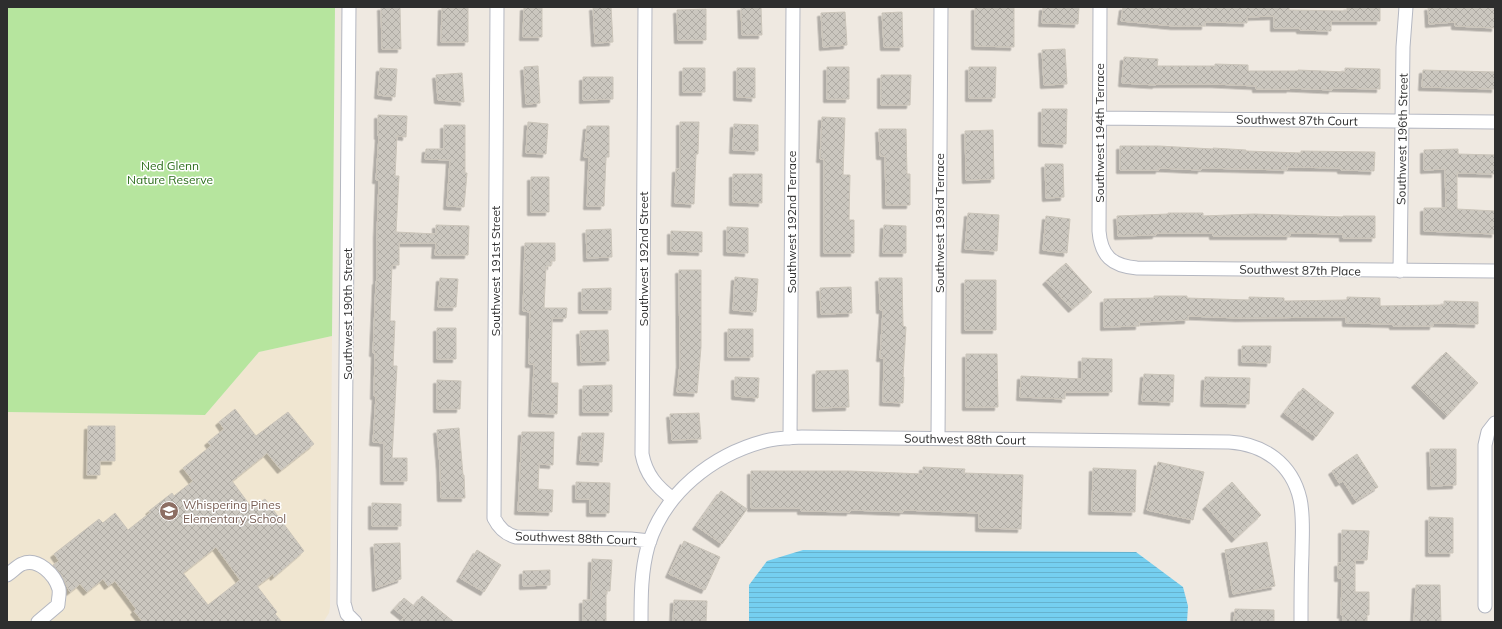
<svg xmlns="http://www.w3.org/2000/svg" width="1502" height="629" font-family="Mulish,sans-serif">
	<defs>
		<pattern id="water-rules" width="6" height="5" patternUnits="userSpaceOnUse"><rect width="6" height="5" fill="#75cff0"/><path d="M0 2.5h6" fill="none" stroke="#66b2ce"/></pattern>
		<pattern id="building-cross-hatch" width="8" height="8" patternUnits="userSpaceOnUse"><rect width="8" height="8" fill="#cbc7bf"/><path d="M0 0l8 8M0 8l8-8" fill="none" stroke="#afaba4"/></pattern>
		<filter id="shadow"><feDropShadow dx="-3.5" dy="3.5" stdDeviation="0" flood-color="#0004"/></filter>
	</defs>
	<rect width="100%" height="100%" fill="#efe9e1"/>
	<path fill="#f0e6d1" d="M332,336L330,607L329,613L324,621L323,622H7V412L205,415L259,352Z"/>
	<path fill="#b6e59e" d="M7,7H335L332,336L259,352L205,415L7,412Z"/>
	<path fill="url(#water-rules)" d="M803,550L1136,552L1183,587L1188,606L1187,622H749V585L767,561Z"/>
	<path fill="url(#building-cross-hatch)" stroke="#cbc5ba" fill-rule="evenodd" filter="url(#shadow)" d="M381,7H400L401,49H382Z
		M442,7H468V42H441Z
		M524,7H542V37H523Z
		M593,7H611L613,42L595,43Z
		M741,7H761L762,35H742Z
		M975,7H1014V47L975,46Z
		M1043,7H1079L1078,24L1042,23Z
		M1123,7H1289V10L1347,11V7H1380V21H1331V31L1300,30V28H1274V16L1247,17V23L1205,22V26H1174L1121,21Z
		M1428,7H1495V28L1455,26V22L1429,24Z
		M706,9V40H678L677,10Z
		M845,12L847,45L823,47L821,13Z
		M902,12L903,47H884L882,13Z
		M1065,49L1067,84L1044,85L1042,50Z
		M1124,57L1158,59L1157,66H1215V64L1248,65V71H1298V70L1345,72V68L1380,69V89L1332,88V90L1290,88V89H1256V86L1215,84H1156V85L1122,83Z
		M538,66L540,103L526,104L524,67Z
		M827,67H849V99H827Z
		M969,67H996L995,98H969Z
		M380,68L397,69L395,97L378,95Z
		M683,68H705V92H683Z
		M737,68H755V98L737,97Z
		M1423,70L1495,72V89L1422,87Z
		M462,73L464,102L438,100L436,75Z
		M881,75H911L910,105H881Z
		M583,77H613V99L583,100Z
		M1042,109H1067L1066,144L1042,143Z
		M378,115L407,116L406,137L397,136L395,176H399L396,232L436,234V225L469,226L468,255H435L436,243H399V265H392L390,321H395L393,366H397L392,458H407V481H384V443L373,442L376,396H374L375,353H373L376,281H377V234L379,180H376L379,136H378Z
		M822,117L845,118L843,175H850L849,220H854V253H824V159H820Z
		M528,122L548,124L546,154L526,153Z
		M680,122H699L698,154H696L694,204L675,203L676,169H680Z
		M734,124L758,125V151L733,150Z
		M444,125H465V173H467L464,207L447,206L450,160L425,159L426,149H444Z
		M587,126H609V157H606L604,206H587L589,157H584Z
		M879,129H906L907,174H910V205H886L885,156H880Z
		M993,130L994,179L966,180L965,131Z
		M1120,146H1159L1213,149V148L1246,150V151L1301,153V151L1375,152L1374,171L1341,170V168L1287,167V170L1201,168V170L1159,168V170H1120Z
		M1458,149V154L1495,155V174L1457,173V209L1495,211V234L1424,231V208H1446L1445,169L1424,170V150Z
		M1045,164H1063L1064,197L1046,198Z
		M733,174H762V203L733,202Z
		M531,177H549V212H531Z
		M968,213L999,215L997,251L965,249Z
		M1168,213H1203V216L1254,214L1343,217V216H1375V238H1343V234L1290,233V236H1213V233H1156V235L1118,236L1117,216L1168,214Z
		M1046,216L1070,219L1067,253L1043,250Z
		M884,225L906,226V253H883Z
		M727,227L748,228V253L727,252Z
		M611,229L612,257L587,258L586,230Z
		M671,231L702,232V252L671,251Z
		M525,243H555V261H551V266H546L544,308H567L566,318H552L551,383H558L557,414L532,413L534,364H529L530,312L523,311Z
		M1066,263L1092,292L1072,309L1046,281Z
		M679,270H701V347L697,393L677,392L680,364Z
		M735,277L758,279L756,312L733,310Z
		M440,278L458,279L456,307H438Z
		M879,278H902L903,326L906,327L903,377H904L903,403L883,402L884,358H880L883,310H880Z
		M965,280H996V330H965Z
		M851,287L852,313L821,314L820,288Z
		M611,288V310H582V289Z
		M1154,296H1187V298L1249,300V297L1284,298V301L1347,300V297L1380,298V306L1444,305V301L1478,302V324L1433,323V326H1393V324L1346,323V317L1238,318L1188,316V320L1139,322V326L1104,327V299L1154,298Z
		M437,328H456V359H437Z
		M728,329H753V357H728Z
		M608,330L609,361L581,362L580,331Z
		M1242,346H1271L1270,363L1242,362Z
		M1446,352L1478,383L1447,416L1415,384Z
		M966,354H997L998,407H966Z
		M1082,358L1112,359V392H1065V399L1020,397L1021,376L1082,379Z
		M848,370L849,407L816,408V371Z
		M1144,374L1174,375L1173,402L1142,401Z
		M735,377L759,378L758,398L735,396Z
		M1205,377L1250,378L1249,404L1204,403Z
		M437,380L461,381L460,409H437Z
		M612,385V412H583V386Z
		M1303,388L1334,413L1316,437L1284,413Z
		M235,409L256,436L288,412L314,444L281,470L267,453L232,481L252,508L265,499L304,551L274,577L273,574L257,586L277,612L275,614L282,622H143L134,611L136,609L115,581L108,586L103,579L87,592L80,584L70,592L61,574L53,565L59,561L54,554L99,519L103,523L115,513L128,530L151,512L149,511L172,493L174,496L193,481L183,468L211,446L208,442L224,429L219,422ZM216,547L240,580L208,605L183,573Z
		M699,413L701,439L672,440L670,414Z
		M88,426H115V461H100V475H87Z
		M459,428L463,475H464L465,498H441L440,466L437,430Z
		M522,432H554L553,465L539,464L538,489L553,490L552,512L518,511Z
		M582,433H604L602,462L580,461Z
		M1430,449H1456V485L1431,486Z
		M1357,454L1378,487L1356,501L1343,481L1339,483L1332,471Z
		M1158,462L1204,472L1193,520L1147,510Z
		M923,467L965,469L964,473L1023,475L1021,529L979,528V513L903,510V512L850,510V512L801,511V508H751V471H850L923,474Z
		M1093,468L1136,470L1135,512L1092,511Z
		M576,482L610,483L609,513H590V499H576Z
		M1232,482L1261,515L1235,539L1206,506Z
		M721,491L747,509L722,544L696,526Z
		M372,503L401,504V526H372Z
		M1429,517L1453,518V553H1429Z
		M1342,530L1369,531L1367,560H1355V592H1369V615H1367V621L1343,622V614L1341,615L1342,578H1338V563H1342Z
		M684,541L720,557L705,590L669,574Z
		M1267,542L1275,586L1233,594L1225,550Z
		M400,543L401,579L376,588L374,544Z
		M477,550L501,565L484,592L460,578Z
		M592,559L612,560L610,591H606V622H583V600H591Z
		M550,570V585L523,586V571Z
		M1416,585H1440L1441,622H1414Z
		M422,596L454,622H400L404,617L394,609L404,598L414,606Z
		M674,600L707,601L706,622H673Z
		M1235,609L1274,610V622H1234Z"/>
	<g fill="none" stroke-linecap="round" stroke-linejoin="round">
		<g stroke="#b4b7c1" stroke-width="15">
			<path id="minor" d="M349,7L344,603L347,614L355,622
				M497,7L494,518C499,528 505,534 516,537L631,539L650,541
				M645,7L642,454C646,475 657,487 673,499
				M1100,7L1099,231C1101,256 1112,266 1137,268L1495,271
				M1099,118L1495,122
				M1400,271L1403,47L1406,7
				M790,438L793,7
				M938,438L941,7
				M7,575C12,572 17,566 22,564C38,557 55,575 59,589C60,594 58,600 58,605L38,622
				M1485,606V445L1488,432L1495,423
				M641,622C641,597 641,571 648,546C664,493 712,455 765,441C777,438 789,438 802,437L1229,442C1264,444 1292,464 1300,499C1304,517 1302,537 1302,554C1301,577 1301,599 1301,622"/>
		</g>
		<use href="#minor" stroke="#fff" stroke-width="13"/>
	</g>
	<defs>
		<g id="school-disc" transform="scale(1)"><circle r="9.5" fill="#8d6e63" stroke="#fff"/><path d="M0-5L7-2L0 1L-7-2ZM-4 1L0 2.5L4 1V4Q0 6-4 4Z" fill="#fff"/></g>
	</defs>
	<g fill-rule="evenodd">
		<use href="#school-disc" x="169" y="511"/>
	</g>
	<g text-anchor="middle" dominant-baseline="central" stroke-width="3" stroke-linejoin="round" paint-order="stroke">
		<g font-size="12" fill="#2e2e2e" stroke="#fff">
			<text transform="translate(1297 120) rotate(1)">Southwest 87th Court</text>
			<text transform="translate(1099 133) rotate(-90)">Southwest 194th Terrace</text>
			<text transform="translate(1402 139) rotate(-89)">Southwest 196th Street</text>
			<text transform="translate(791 222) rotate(-90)">Southwest 192nd Terrace</text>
			<text transform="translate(939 223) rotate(-90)">Southwest 193rd Terrace</text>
			<text transform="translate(643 259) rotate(-90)">Southwest 192nd Street</text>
			<text transform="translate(1300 270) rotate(1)">Southwest 87th Place</text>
			<text transform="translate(495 271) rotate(-90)">Southwest 191st Street</text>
			<text transform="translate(347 314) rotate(-90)">Southwest 190th Street</text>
			<text transform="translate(965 439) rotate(1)">Southwest 88th Court</text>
			<text transform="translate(576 538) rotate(2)">Southwest 88th Court</text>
		</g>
		<g font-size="12" fill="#2c6e1b" stroke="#fff">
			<text x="170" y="165">Ned Glenn<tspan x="170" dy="14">Nature Reserve</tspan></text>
		</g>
		<g font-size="12" fill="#785e54" stroke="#fff" text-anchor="start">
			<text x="183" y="504">Whispering Pines<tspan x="183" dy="14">Elementary School</tspan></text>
		</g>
	</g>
	<rect width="1502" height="629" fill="none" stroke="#2e2e2e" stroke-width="16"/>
</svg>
